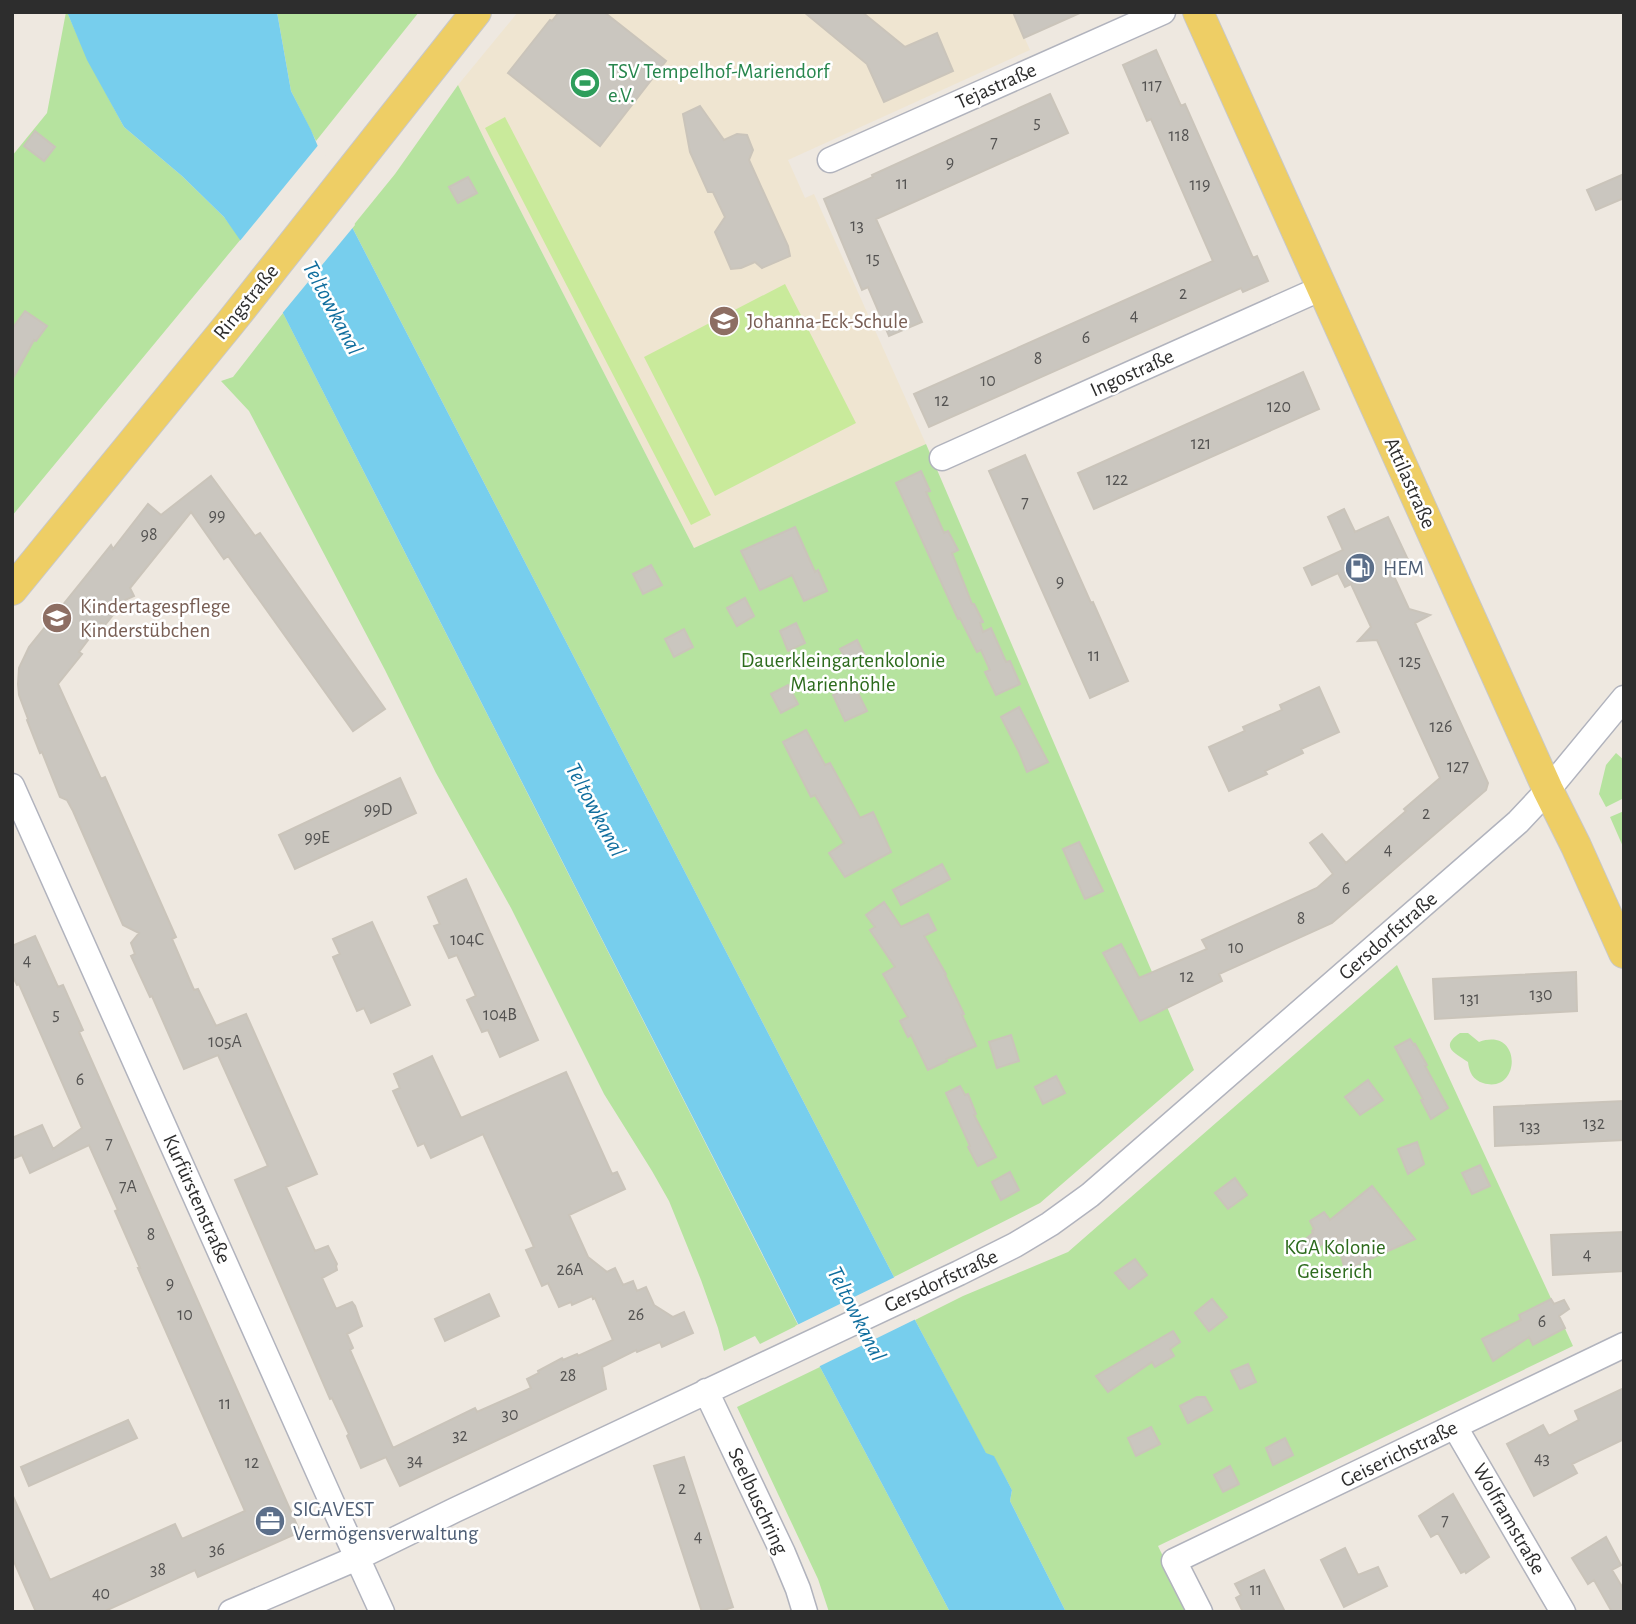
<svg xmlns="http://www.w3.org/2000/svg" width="1636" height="1624" font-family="'Alegreya Sans',sans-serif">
	<rect width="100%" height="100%" fill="#eee8e0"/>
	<path fill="#efe5d1" d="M518,12H1013L1030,50L788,160L805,198L814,194L926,444L694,548L492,155L458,85Z"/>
	<path fill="#b6e39f" d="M66,12H67L88,60L124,127L182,176L224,217L241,239L12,516V156L47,113Z
		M277,12H419L316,141L291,91Z
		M458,85L492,155L694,548L926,444L1194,1070L1040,1203L894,1277L352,227L395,174Z
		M283,313L798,1325L760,1344L755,1336L724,1351L718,1328L701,1280L669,1201L652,1171L604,1094L511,908L436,773L385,670L249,411L221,381L233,377Z
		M1616,753L1624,760V798L1606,807L1599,794L1606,765Z
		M1624,811V849L1610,817Z
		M1397,965L1573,1346L1158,1546L1190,1612H1066L1010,1501L1012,1490L994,1457L986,1454L915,1320L963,1296L1068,1252Z
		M1460,1033H1468L1479,1042C1523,1026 1521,1095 1483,1083C1473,1080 1469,1072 1468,1062C1455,1053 1439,1047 1460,1033Z
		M820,1367L950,1612H829L818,1579L737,1407Z"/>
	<path fill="#c9ea9b" d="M505,117L711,515L691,525L485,128Z
		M785,284L856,423L715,496L644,357Z"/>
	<path fill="#77ceed" d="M67,12H277L291,91L311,130L352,227L894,1277L915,1320L986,1453L994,1456L1012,1490L1010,1501L1066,1612H950L820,1367L261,270L224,217L182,176L124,127L87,60Z"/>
	<path fill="#eee8e0" d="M320,143L355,225L280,316L258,272L239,242Z
		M897,1276L918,1318L816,1368L795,1326Z"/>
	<path fill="#cac6bf" stroke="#cac4ba" stroke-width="2" d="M559,12H604L666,61L600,146L508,73L550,20L552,21Z
		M804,12H862L905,47L937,33L953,71L884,102L867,64Z
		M1013,12H1082L1024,38Z
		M1156,50L1181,106L1185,104L1253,258L1257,256L1268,281L1243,292L1241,288L929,427L914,394L1213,261L1151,119L1147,121L1123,65Z
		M1050,94L1068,133L876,219L922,322L889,336L868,287L862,290L824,199L873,177L872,175Z
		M700,106L724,140L737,134L747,135L753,150L749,160L788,246L790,256L762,268L755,262L741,268L731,269L715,232L725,217L713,192H708L690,152L683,114Z
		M35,131L55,147L44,161L24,146Z
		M1624,174V198L1596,210L1587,190Z
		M468,177L477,193L458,203L449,187Z
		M25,311L47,326L36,341L34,340L12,380V329Z
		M1303,372L1319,409L1094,509L1078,473Z
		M1025,455L1091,603L1093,602L1128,681L1090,698L989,471Z
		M921,471L930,491L926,492L944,533L948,531L958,550L952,553L972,604H974L983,622L980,623L983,632L991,628L1006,662L1010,661L1020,684L996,695L985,672L990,670L981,650L977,652L960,618L958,619L896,483Z
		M211,476L255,536L260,533L385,709L353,731L228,556L224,559L191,512L130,588L134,596L125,600L105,625L101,623L79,652L82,654L58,684L101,779L105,777L176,937L172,939L194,990L198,989L216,1026L246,1014L317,1174L286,1187L315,1251L328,1246L337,1264L336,1266L337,1270L322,1278L336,1309L352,1302L355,1306L362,1326L347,1334L353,1348L350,1350L393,1448L475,1408L477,1412L531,1388L527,1379L539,1373L538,1371L562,1358L563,1360L577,1354L578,1356L613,1340L595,1298L593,1299L592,1296L572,1305L571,1302L559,1307L548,1283L542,1286L526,1250L534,1247L483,1134L431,1158L424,1143L418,1146L393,1091L400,1088L394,1074L432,1056L461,1118L566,1072L612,1174L617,1172L625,1189L569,1215L588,1257L607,1272L615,1268L623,1285L633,1281L637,1291L646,1287L654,1305L673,1317L684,1312L693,1333L662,1347L660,1342L637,1352L636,1350L602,1367L606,1389L400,1486L386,1457L361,1468L347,1436L349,1434L332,1398L330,1399L235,1180L268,1166L218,1055L184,1069L152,996L150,997L131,956L135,954L131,943L139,933L123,925L73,811L67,800L60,797L42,752L40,753L27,720L28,719L19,695L18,684L19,668L29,647L111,545L113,549L148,504L161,515Z
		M1344,509L1355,532L1388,517L1410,564L1392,572L1409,609L1430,615L1415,623L1488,783L1486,790L1332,923L1219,974L1222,981L1140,1021L1103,953L1121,944L1139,978L1207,949L1202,940L1317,888L1333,874L1310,843L1322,834L1346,863L1406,811L1404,809L1440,778L1377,640L1358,641L1371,627L1351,584L1345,587L1338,573L1312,585L1304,568L1343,550L1328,517Z
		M795,527L815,572L818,570L827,591L804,601L792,575L760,590L741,551Z
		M651,565L662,585L643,594L633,574Z
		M745,598L754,616L737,626L727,608Z
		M796,623L805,643L788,651L780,631Z
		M684,629L693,647L674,657L665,639Z
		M857,640L865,656L849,665L840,649Z
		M788,685L798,704L781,713L771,694Z
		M854,685L867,711L845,721L833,695Z
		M1319,687L1339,732L1301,749L1303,753L1265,771L1267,774L1229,791L1209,747L1245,731L1243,727L1282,710L1280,705Z
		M1019,707L1048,762L1027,772L1019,752L1001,717Z
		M806,730L825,765L830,763L860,818L873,812L891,852L845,877L829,853L844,843L815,795L811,797L783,742Z
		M400,778L416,813L295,869L279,835Z
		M1079,842L1103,891L1085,899L1063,849Z
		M942,864L950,879L901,905L893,890Z
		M466,879L538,1040L500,1057L488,1030L482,1032L467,1000L476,996L457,955L449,958L434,926L440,924L428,897Z
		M884,902L901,927L928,914L936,930L924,936L946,974L945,975L964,1014L962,1015L976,1046L946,1059L947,1061L928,1070L911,1035L908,1037L900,1021L908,1017L883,974L895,967L870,930L875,927L866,915Z
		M372,922L410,1005L371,1023L364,1008L357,1011L333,957L340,954L333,939Z
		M35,936L58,987L63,985L83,1030L79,1032L300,1532L198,1577L195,1570L103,1612H36L12,1557V1494L50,1580L175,1524L182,1539L245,1511L138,1268H140L115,1211L118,1210L89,1145L30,1173L22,1155L12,1159V1138L42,1125L53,1149L82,1128L19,984L17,985L12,975V946Z
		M1576,972L1577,1011L1435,1019L1433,979Z
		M1011,1035L1019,1061L997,1068L989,1042Z
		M1410,1039L1414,1045L1415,1044L1427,1065L1425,1066L1448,1108L1431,1119L1421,1100L1423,1099L1395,1047Z
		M1056,1076L1065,1093L1043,1104L1035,1087Z
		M1368,1080L1383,1100L1360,1115L1345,1097Z
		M960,1086L965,1095L968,1094L976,1114L974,1115L996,1157L978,1166L968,1147L970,1146L946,1093Z
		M1624,1101V1140L1495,1146L1494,1107Z
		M1417,1142L1424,1164L1408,1174L1398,1149Z
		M1480,1165L1490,1186L1472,1194L1462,1173Z
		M1010,1172L1019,1190L1001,1200L992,1182Z
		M1235,1178L1247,1195L1228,1209L1215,1193Z
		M1372,1186L1415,1239L1345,1270L1336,1237L1300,1256L1295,1248L1313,1233L1312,1231L1314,1229L1310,1221L1324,1212L1330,1220Z
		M1624,1232V1271L1553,1275L1551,1235Z
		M1135,1259L1147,1275L1129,1289L1115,1273Z
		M489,1294L499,1316L445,1341L435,1319Z
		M1212,1299L1227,1317L1209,1331L1195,1313Z
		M1551,1299L1554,1304L1564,1300L1569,1309L1559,1316L1565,1328L1533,1345L1529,1337L1493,1361L1482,1339L1521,1320L1519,1315Z
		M1173,1331L1180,1342L1170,1349L1174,1356L1155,1367L1152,1362L1108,1392L1096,1376Z
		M1248,1364L1256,1382L1240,1389L1231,1371Z
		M1624,1388V1439L1572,1464L1577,1473L1534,1496L1507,1444L1543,1425L1549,1436L1579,1420L1575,1411Z
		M1197,1397H1205L1212,1410L1188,1423L1180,1406Z
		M128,1420L137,1438L29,1486L21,1467Z
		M1151,1427L1160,1444L1136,1456L1128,1438Z
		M1285,1438L1293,1455L1273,1465L1266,1448Z
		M684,1457L733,1607L718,1612H702L654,1466Z
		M1230,1466L1239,1484L1223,1492L1214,1475Z
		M1453,1494L1489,1557L1466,1573L1465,1571L1461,1573L1438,1533L1431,1537L1419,1516Z
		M1606,1537L1621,1565L1612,1570L1624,1590V1612H1612L1594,1580L1588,1584L1572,1558Z
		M1345,1548L1358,1575L1378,1567L1387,1586L1344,1607L1321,1560Z
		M1264,1570L1285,1612H1243L1236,1598L1241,1595L1235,1584Z"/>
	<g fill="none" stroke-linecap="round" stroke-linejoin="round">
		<g stroke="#b1b3bd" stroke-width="27">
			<path id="minor" d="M830,160L1163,12
				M942,458L1322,288
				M12,786L333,1505L382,1612
				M706,1391L783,1553L798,1589L805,1612
				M1455,1427L1563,1612
				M231,1612L357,1558L455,1510L959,1273L1015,1245L1050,1224L1090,1195L1518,822L1548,790L1624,698
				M1200,1612L1174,1561L1624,1345"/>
		</g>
		<g stroke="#c8c8c8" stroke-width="32">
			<path id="major" d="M1198,12L1548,790L1576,846L1624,953
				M12,590L231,322L476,12"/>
		</g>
		<use href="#minor" stroke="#fff" stroke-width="24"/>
		<use href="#major" stroke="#eece65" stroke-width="30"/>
	</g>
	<defs>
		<g id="stadium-disc" transform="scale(1.575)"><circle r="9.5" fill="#2e9e5b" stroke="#fff"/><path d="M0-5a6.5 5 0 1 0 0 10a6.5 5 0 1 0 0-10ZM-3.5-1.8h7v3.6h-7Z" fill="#fff"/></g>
		<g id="school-disc" transform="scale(1.575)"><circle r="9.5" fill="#8d6e63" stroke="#fff"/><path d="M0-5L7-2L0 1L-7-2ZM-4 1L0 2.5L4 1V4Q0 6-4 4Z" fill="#fff"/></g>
		<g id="fuel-disc" transform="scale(1.575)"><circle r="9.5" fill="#5c6f8a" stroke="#fff"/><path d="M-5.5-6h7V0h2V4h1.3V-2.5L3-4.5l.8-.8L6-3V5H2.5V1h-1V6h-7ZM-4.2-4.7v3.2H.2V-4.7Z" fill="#fff"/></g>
		<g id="office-disc" transform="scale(1.575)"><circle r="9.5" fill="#5c6f8a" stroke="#fff"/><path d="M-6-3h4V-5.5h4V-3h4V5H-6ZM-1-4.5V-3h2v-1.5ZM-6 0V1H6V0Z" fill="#fff"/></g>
	</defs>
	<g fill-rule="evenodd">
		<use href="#stadium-disc" x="585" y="83"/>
		<use href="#school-disc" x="724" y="321"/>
		<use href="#fuel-disc" x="1360" y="568"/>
		<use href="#school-disc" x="57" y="618"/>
		<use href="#office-disc" x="270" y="1521"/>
	</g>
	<g text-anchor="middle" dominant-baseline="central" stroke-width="5" stroke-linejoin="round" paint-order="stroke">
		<g font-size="18" fill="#545352">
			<text x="1152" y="86">117</text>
			<text x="1037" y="123">5</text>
			<text x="1179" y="136">118</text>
			<text x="994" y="143">7</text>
			<text x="950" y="163">9</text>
			<text x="902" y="184">11</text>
			<text x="1200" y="185">119</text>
			<text x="857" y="226">13</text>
			<text x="873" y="259">15</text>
			<text x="1183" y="294">2</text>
			<text x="1134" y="316">4</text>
			<text x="1086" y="338">6</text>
			<text x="1038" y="359">8</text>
			<text x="988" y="381">10</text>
			<text x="942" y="401">12</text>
			<text x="1279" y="407">120</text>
			<text x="1201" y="444">121</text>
			<text x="1117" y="480">122</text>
			<text x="1025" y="503">7</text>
			<text x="217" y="516">99</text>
			<text x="149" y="535">98</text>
			<text x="1060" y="582">9</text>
			<text x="1094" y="656">11</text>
			<text x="1410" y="662">125</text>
			<text x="1441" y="727">126</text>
			<text x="1458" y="767">127</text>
			<text x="378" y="810">99D</text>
			<text x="1426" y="814">2</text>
			<text x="317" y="838">99E</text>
			<text x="1388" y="850">4</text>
			<text x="1346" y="889">6</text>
			<text x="1301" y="919">8</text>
			<text x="467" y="940">104C</text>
			<text x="1236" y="948">10</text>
			<text x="27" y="961">4</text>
			<text x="1187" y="977">12</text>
			<text x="1541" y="995">130</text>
			<text x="1470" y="999">131</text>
			<text x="56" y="1015">5</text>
			<text x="500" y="1015">104B</text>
			<text x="225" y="1042">105A</text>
			<text x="80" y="1080">6</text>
			<text x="1594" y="1124">132</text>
			<text x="1530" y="1127">133</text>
			<text x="109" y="1144">7</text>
			<text x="128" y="1187">7A</text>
			<text x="151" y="1235">8</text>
			<text x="1587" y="1255">4</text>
			<text x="570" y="1270">26A</text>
			<text x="170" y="1284">9</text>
			<text x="185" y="1315">10</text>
			<text x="636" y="1315">26</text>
			<text x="1542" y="1322">6</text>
			<text x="568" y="1376">28</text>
			<text x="225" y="1404">11</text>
			<text x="510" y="1415">30</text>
			<text x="460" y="1436">32</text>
			<text x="1542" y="1459">43</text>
			<text x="415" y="1461">34</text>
			<text x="252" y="1463">12</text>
			<text x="682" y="1489">2</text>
			<text x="1445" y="1521">7</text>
			<text x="698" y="1537">4</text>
			<text x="217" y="1550">36</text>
			<text x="158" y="1570">38</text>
			<text x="1256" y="1590">11</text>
			<text x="101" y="1594">40</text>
		</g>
		<g font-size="21" fill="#27864d" stroke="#fff" text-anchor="start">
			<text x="608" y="71">TSV Tempelhof-Mariendorf<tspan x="608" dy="24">e.V.</tspan></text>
		</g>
		<g font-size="21" fill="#2d2d2d" stroke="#fff">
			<text transform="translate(996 86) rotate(-24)">Tejastraße</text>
			<text transform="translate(246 302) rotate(-51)">Ringstraße</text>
			<text transform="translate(1132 373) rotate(-24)">Ingostraße</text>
			<text transform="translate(1410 483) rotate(66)">Attilastraße</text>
			<text transform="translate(1388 936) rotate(-41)">Gersdorfstraße</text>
			<text transform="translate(197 1199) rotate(66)">Kurfürstenstraße</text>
			<text transform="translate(941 1281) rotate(-25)">Gersdorfstraße</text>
			<text transform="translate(1399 1454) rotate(-26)">Geiserichstraße</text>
			<text transform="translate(758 1501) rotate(65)">Seelbuschring</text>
			<text transform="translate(1509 1519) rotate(60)">Wolframstraße</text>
		</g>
		<g font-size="21" fill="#785e54" stroke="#fff" text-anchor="start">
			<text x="747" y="321">Johanna-Eck-Schule</text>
			<text x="80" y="606">Kindertagespflege<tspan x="80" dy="24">Kinderstübchen</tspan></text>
		</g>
		<g font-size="21" fill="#4e5e75" stroke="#fff" text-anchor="start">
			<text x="1383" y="568">HEM</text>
			<text x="293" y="1509">SIGAVEST<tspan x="293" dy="24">Vermögensverwaltung</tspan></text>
		</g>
		<g font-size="21" fill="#2d6b1d" stroke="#fff">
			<text x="843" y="660">Dauerkleingartenkolonie<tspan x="843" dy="24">Marienhöhle</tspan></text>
			<text x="1335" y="1247">KGA Kolonie<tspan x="1335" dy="24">Geiserich</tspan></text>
		</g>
		<g font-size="23" font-style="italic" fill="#106e9e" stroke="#fff">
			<text transform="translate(332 308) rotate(62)">Teltowkanal</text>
			<text transform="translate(595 810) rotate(62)">Teltowkanal</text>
			<text transform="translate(856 1314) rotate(63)">Teltowkanal</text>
		</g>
	</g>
	<rect width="1636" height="1624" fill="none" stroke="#2d2d2d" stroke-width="28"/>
</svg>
